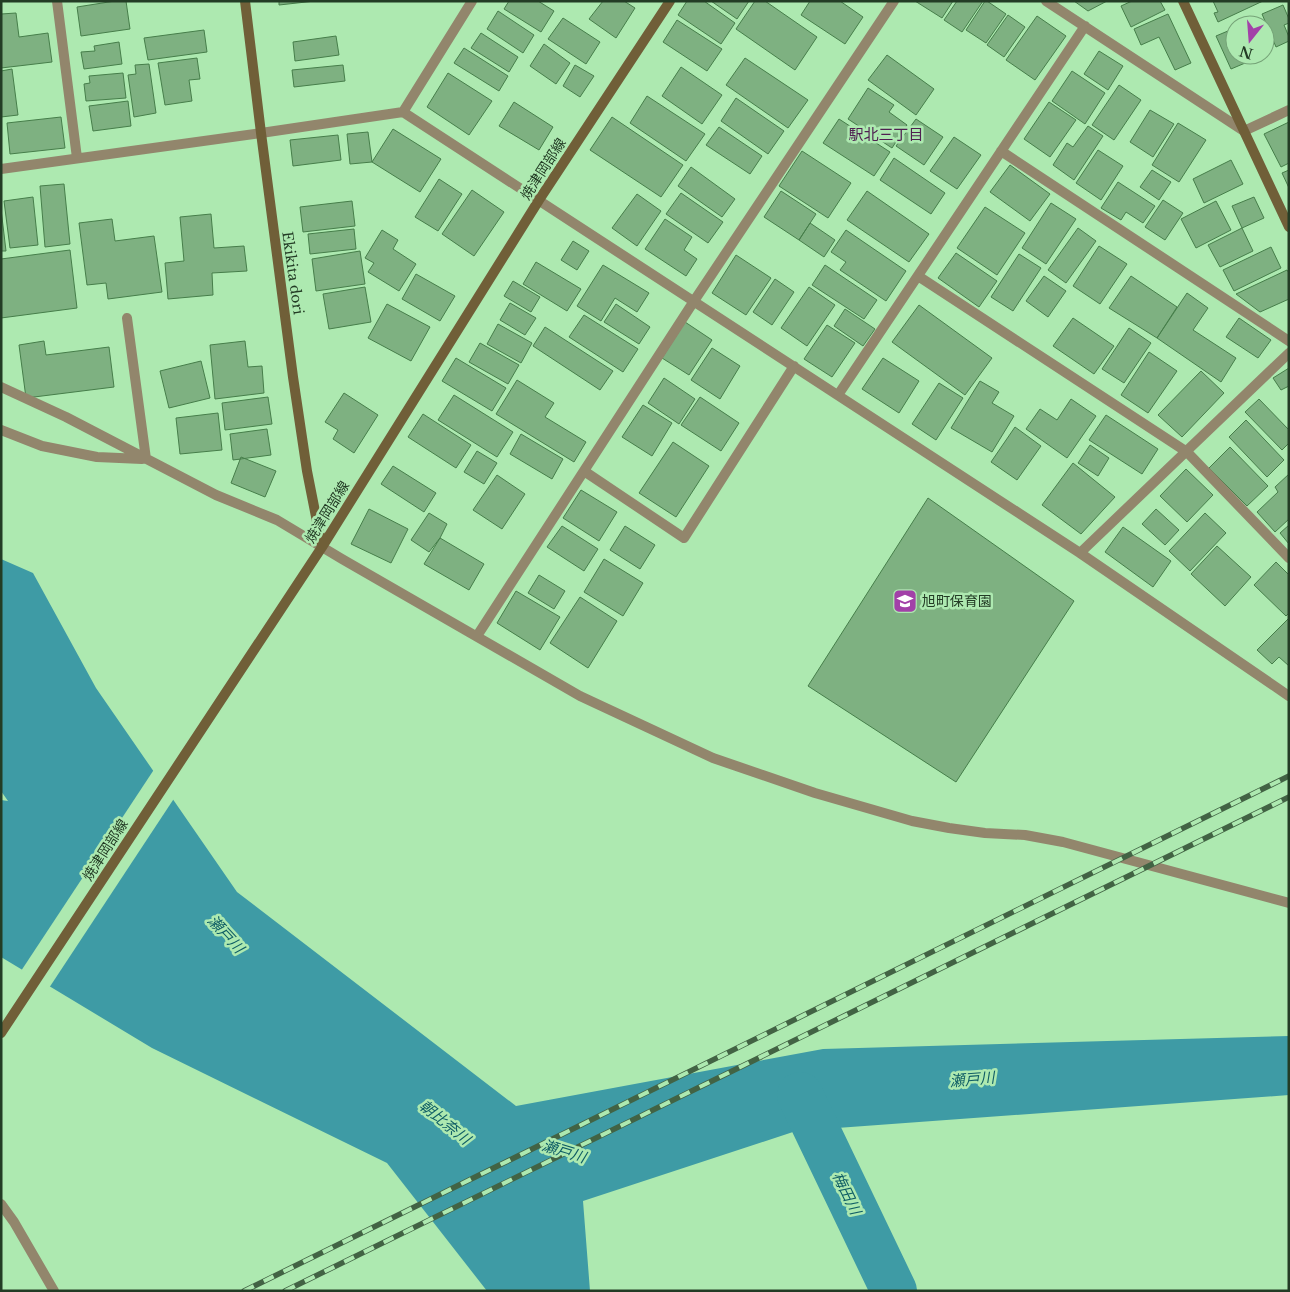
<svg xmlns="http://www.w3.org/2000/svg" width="1290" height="1292" font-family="'Libre Baskerville','Noto Sans JP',serif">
	<rect width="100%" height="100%" fill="#ade9b0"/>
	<path fill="#3e9ba5" d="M1,559L33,573L96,688L237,892L516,1106L823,1049L1289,1036V1095L796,1131L583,1201L590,1291H487L387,1163L152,1048L1,957V800L8,801L1,791Z"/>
	<path fill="#ade9b0" d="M155,768L175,797L49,988L21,971Z"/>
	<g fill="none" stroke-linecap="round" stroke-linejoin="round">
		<path stroke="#3e9ba5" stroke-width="46" d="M800,1095L894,1291"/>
	</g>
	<path fill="#7eb181" stroke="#467e4a" d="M115,1H126L130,29L81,36L77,7Z
		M279,1H315L279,5Z
		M509,1H538L554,11L541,32L504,9Z
		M603,1H624L635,8L616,38L589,19Z
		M687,1H704L735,23L721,44L678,15Z
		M711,1H749L737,19Z
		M755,1H765L817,37L795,70L736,29Z
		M810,1H840L863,17L845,44L801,15Z
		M915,1H953L942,18Z
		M957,1H983L962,32L944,20Z
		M985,1H987L1006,14L986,43L966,30Z
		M1074,1H1107L1088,11Z
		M1132,1H1160L1165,10L1131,27L1121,6Z
		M1213,1H1263L1218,22L1214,13L1218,12Z
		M1283,5L1289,19V23L1284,25L1289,37V41L1276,47L1262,14Z
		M498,11L534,35L523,53L487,29Z
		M16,13L19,37L48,33L52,62L1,68V14Z
		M1168,14L1191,63L1175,70L1159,37L1141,45L1134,29Z
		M1008,15L1025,27L1004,57L987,45Z
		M1037,16L1066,36L1035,80L1006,60Z
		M563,18L600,42L586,64L548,39Z
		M677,20L722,49L707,71L663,42Z
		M1235,28V55H1264L1231,69L1216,36Z
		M204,30L207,52L148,60L144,38Z
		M481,33L518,57L509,72L471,48Z
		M336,36L339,55L295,61L293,42Z
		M119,42L122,64L84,69L81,52L95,51L94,46Z
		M544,44L570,63L556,84L530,66Z
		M464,48L508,76L499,91L454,63Z
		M1099,51L1123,66L1108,90L1084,74Z
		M887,55L934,89L916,115L868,80Z
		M197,58L200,79L189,80L192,101L165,105L158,63Z
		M745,58L808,100L788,128L726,85Z
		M149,64L156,113L134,117L128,75L136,74L135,65Z
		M343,65L345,81L294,87L292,70Z
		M575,65L594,76L580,97L563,86Z
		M681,67L722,95L702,124L662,96Z
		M12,69L18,115L1,117V71Z
		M1072,71L1105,93L1085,124L1052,101Z
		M123,73L126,98L86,101L84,84L90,83L89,76Z
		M448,73L492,101L469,135L427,107Z
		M1119,85L1141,100L1114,140L1092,125Z
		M868,88L894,105L889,112L907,125L892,148L848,119Z
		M647,96L705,134L686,161L630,123Z
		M736,98L784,131L768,154L721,121Z
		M128,101L131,126L93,131L89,106Z
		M514,102L553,127L539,150L499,126Z
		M1049,102L1076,120L1050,157L1024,139Z
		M1150,110L1174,124L1153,157L1130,142Z
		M61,117L65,148L10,154L7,123Z
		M612,117L683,165L661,197L590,150Z
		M839,119L890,152L874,176L823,143Z
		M916,119L943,137L924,165L896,146Z
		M1289,122V163L1281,167L1264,134Z
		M1178,123L1206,140L1179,182L1152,165Z
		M1088,126L1103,136L1074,180L1053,165L1067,143L1073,147Z
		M719,127L762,156L750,174L706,145Z
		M393,129L441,159L420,192L372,162Z
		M368,132L372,162L350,164L347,134Z
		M338,135L341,160L293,166L290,140Z
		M954,137L981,155L957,189L930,171Z
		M1098,150L1123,166L1101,200L1076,183Z
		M802,151L851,183L828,218L779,186Z
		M894,158L945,193L931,214L880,180Z
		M1231,160L1243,184L1204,203L1193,179Z
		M1010,165L1050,194L1030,221L990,192Z
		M691,167L735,199L722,217L678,186Z
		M1152,170L1171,182L1159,200L1140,187Z
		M1289,170V188L1282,173Z
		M439,179L462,194L438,231L415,217Z
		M1118,182L1155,206L1143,223L1126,212L1121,220L1101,208Z
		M64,184L70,244L45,247L40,186Z
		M472,190L504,212L474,256L442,234Z
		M781,191L816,214L799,240L764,217Z
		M867,191L929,234L909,262L847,220Z
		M681,193L723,222L708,243L666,214Z
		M637,194L661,211L637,246L612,228Z
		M33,197L38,245L10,248L4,201Z
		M1254,197L1264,218L1242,228L1232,206Z
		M1163,200L1183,213L1165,240L1145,227Z
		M352,201L355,226L303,232L300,207Z
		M1216,201L1231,230L1196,248L1181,219Z
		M1051,203L1076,219L1046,264L1022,248Z
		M985,207L1025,233L997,275L957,248Z
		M1,209L6,251H1Z
		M211,214L214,248L244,246L247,271L212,273L213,295L168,299L165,263L184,261L180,217Z
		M112,219L115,241L154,236L162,292L108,299L106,283L87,285L79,223Z
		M665,219L692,237L684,250L697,259L686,276L645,249Z
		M810,223L835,240L824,257L799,240Z
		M1078,228L1096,241L1066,283L1048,270Z
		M1242,228L1253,251L1220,267L1208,245Z
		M354,229L356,249L310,254L308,234Z
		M382,230L398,240L393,249L416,264L399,291L368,272L374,263L365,258Z
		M846,230L906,271L886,301L840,270L846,262L831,252Z
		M573,241L589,251L577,270L561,260Z
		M1099,246L1127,264L1100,304L1073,286Z
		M1271,247L1281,268L1234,291L1223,270Z
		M70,250L77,308L1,318V259Z
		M360,251L365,284L316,291L312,259Z
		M956,253L997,281L979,307L938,278Z
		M1019,254L1041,268L1013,311L991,297Z
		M736,255L771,278L746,315L712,293Z
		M536,262L581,289L567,311L523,284Z
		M603,265L649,293L637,312L615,298L601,321L577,306Z
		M825,265L877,300L864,319L812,285Z
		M1287,270L1289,273V299L1260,312L1236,294Z
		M416,274L455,296L440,321L402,299Z
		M1044,276L1066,291L1048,317L1026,301Z
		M1131,276L1177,307L1157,338L1109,308Z
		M775,279L794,292L772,325L753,312Z
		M513,281L540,297L531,312L504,296Z
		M365,287L371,322L329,329L323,294Z
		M809,287L835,305L807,346L781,328Z
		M1187,293L1208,308L1193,330L1236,358L1221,382L1157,338Z
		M510,303L536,318L525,335L500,320Z
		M387,304L430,327L411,361L368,338Z
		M616,304L650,327L639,344L604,322Z
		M919,305L992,358L965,395L892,342Z
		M845,309L875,329L863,346L834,326Z
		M584,315L638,349L623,372L569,337Z
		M1073,318L1114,346L1094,374L1053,346Z
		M1239,318L1271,340L1258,358L1226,337Z
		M685,322L712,340L689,375L662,358Z
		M498,324L532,343L521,363L487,344Z
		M827,325L855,343L832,377L804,359Z
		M545,327L613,371L600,390L533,346Z
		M1129,328L1151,343L1124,383L1102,369Z
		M44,341L46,355L109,347L114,387L26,398L19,345Z
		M245,341L248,367L262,366L264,393L215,399L210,345Z
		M480,343L519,365L508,384L469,362Z
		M712,348L740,366L720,399L691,380Z
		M1149,352L1177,371L1148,413L1121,395Z
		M456,358L506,388L492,411L442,381Z
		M883,358L919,381L899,413L862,389Z
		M201,361L210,398L169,408L160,371Z
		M1289,368V386L1281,390L1273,378Z
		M1201,371L1224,393L1182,437L1158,415Z
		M664,378L695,399L679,424L648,403Z
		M517,380L554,403L545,417L586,442L574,462L496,414Z
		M980,381L999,392L992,403L1014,416L992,452L951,428Z
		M939,383L963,398L936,440L912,424Z
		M344,393L378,415L354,453L333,439L338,430L325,422Z
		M454,395L513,432L497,457L438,420Z
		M268,397L272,424L225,430L222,403Z
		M700,397L739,423L721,451L681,425Z
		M1071,399L1096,416L1067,458L1026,429L1040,409L1057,420Z
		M1259,399L1289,430V443L1282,450L1245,412Z
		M643,405L672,423L652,456L622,437Z
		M218,413L222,450L180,454L176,418Z
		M423,414L471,445L456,468L408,437Z
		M1106,415L1158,449L1142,474L1089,440Z
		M1246,420L1284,460L1267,477L1229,437Z
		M1015,427L1041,446L1017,480L991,462Z
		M267,429L271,455L233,460L230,434Z
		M521,434L563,459L552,479L510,454Z
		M673,442L709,466L676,517L639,493Z
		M1090,445L1109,458L1098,476L1078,463Z
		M1230,447L1268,486L1247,506L1209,468Z
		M477,451L497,463L484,484L464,472Z
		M241,457L276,471L265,497L231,483Z
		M1073,463L1115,497L1081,534L1042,505Z
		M393,466L436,493L424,512L381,484Z
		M1186,469L1213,495L1187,522L1160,496Z
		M1289,474V519L1275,532L1257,512L1278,492L1275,487Z
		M497,475L525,494L502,529L473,510Z
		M581,490L617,512L599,541L563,518Z
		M928,498L1074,601L956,782L808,686Z
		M369,509L408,529L391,563L351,544Z
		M1156,509L1179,530L1165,545L1142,524Z
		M429,513L447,524L440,538L429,552L411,540Z
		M1205,513L1226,533L1190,571L1169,551Z
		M1289,525V544L1280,533Z
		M562,526L598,549L584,571L547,547Z
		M625,526L655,545L640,569L610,550Z
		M1123,527L1171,561L1153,587L1105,552Z
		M440,538L484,564L469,590L424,564Z
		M1217,546L1251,577L1225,606L1191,574Z
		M604,559L643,583L623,616L584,592Z
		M1276,562L1289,575V613L1286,616L1254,585Z
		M539,575L565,591L554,609L528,593Z
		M516,591L560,617L540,650L497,623Z
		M580,597L617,621L588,668L550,643Z
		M1289,618V666L1279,657L1272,664L1257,650Z"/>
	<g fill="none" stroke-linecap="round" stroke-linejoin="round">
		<path stroke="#92866c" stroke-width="10" d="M57,1L77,158
			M1046,1L1244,131L1289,110
			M403,112L472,1
			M1001,151L1289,341
			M1,169L261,133L403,112L1080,553L1289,696
			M918,276L1187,452L1289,558
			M127,318L146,459
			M1,387L66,417L216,495L277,520L342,559L580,696L713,758L815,793L912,821L949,828L985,833L1025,835L1063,842L1289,903
			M838,395L1085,26
			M1,430L42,446L97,457L142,459
			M584,471L684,538L794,366
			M1080,553L1289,353
			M477,636L694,301L894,1
			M1,1204L14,1222L54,1291"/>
		<path stroke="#705f38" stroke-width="10" d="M245,1L261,133L293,377L307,471L322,547
			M1183,1L1289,227
			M1,1033L322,547L539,200L670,1"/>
		<g stroke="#426344" stroke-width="5.5">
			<path id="rail" d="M244,1291L1289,776
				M285,1291L1289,797"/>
		</g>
		<use href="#rail" stroke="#ade9b0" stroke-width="4" stroke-dasharray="11" stroke-linecap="butt"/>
	</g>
	<defs>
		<g id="school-square" transform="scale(1.25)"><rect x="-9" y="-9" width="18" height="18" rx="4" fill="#a241a8" stroke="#ade9b0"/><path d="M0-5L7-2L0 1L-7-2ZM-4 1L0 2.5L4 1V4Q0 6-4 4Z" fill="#fff"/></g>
	</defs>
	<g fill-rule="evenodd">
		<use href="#school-square" x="905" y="601"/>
	</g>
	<g text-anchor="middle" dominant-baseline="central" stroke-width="5" stroke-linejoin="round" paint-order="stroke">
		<g font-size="14" fill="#233c25" stroke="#ade9b0">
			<text transform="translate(543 169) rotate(-57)">焼津岡部線</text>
			<text transform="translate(293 273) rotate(82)">Ekikita dori</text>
			<text transform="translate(327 512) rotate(-58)">焼津岡部線</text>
			<text transform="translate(105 850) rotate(-57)">焼津岡部線</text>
		</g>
		<g font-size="14" fill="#233c25" stroke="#ade9b0" text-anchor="start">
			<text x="922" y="601">旭町保育園</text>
		</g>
		<g font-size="15" fill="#4f2051" stroke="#ade9b0">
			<text x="886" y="134">駅北三丁目</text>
		</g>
		<g font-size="15" font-style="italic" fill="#0f5d65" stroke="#ade9b0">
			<text transform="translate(226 934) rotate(47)">瀬戸川</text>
			<text transform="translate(972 1079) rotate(-5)">瀬戸川</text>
			<text transform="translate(445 1122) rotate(39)">朝比奈川</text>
			<text transform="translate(564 1151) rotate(17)">瀬戸川</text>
			<text transform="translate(847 1193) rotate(64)">梅田川</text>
		</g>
	</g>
	<rect width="1290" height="1292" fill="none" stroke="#233c25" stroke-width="5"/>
	<g transform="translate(1250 40) rotate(197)"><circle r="24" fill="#ade9b0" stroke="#76a478"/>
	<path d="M0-4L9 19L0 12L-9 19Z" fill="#a241a8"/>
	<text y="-8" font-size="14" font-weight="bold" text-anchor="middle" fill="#233c25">N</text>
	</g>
</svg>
